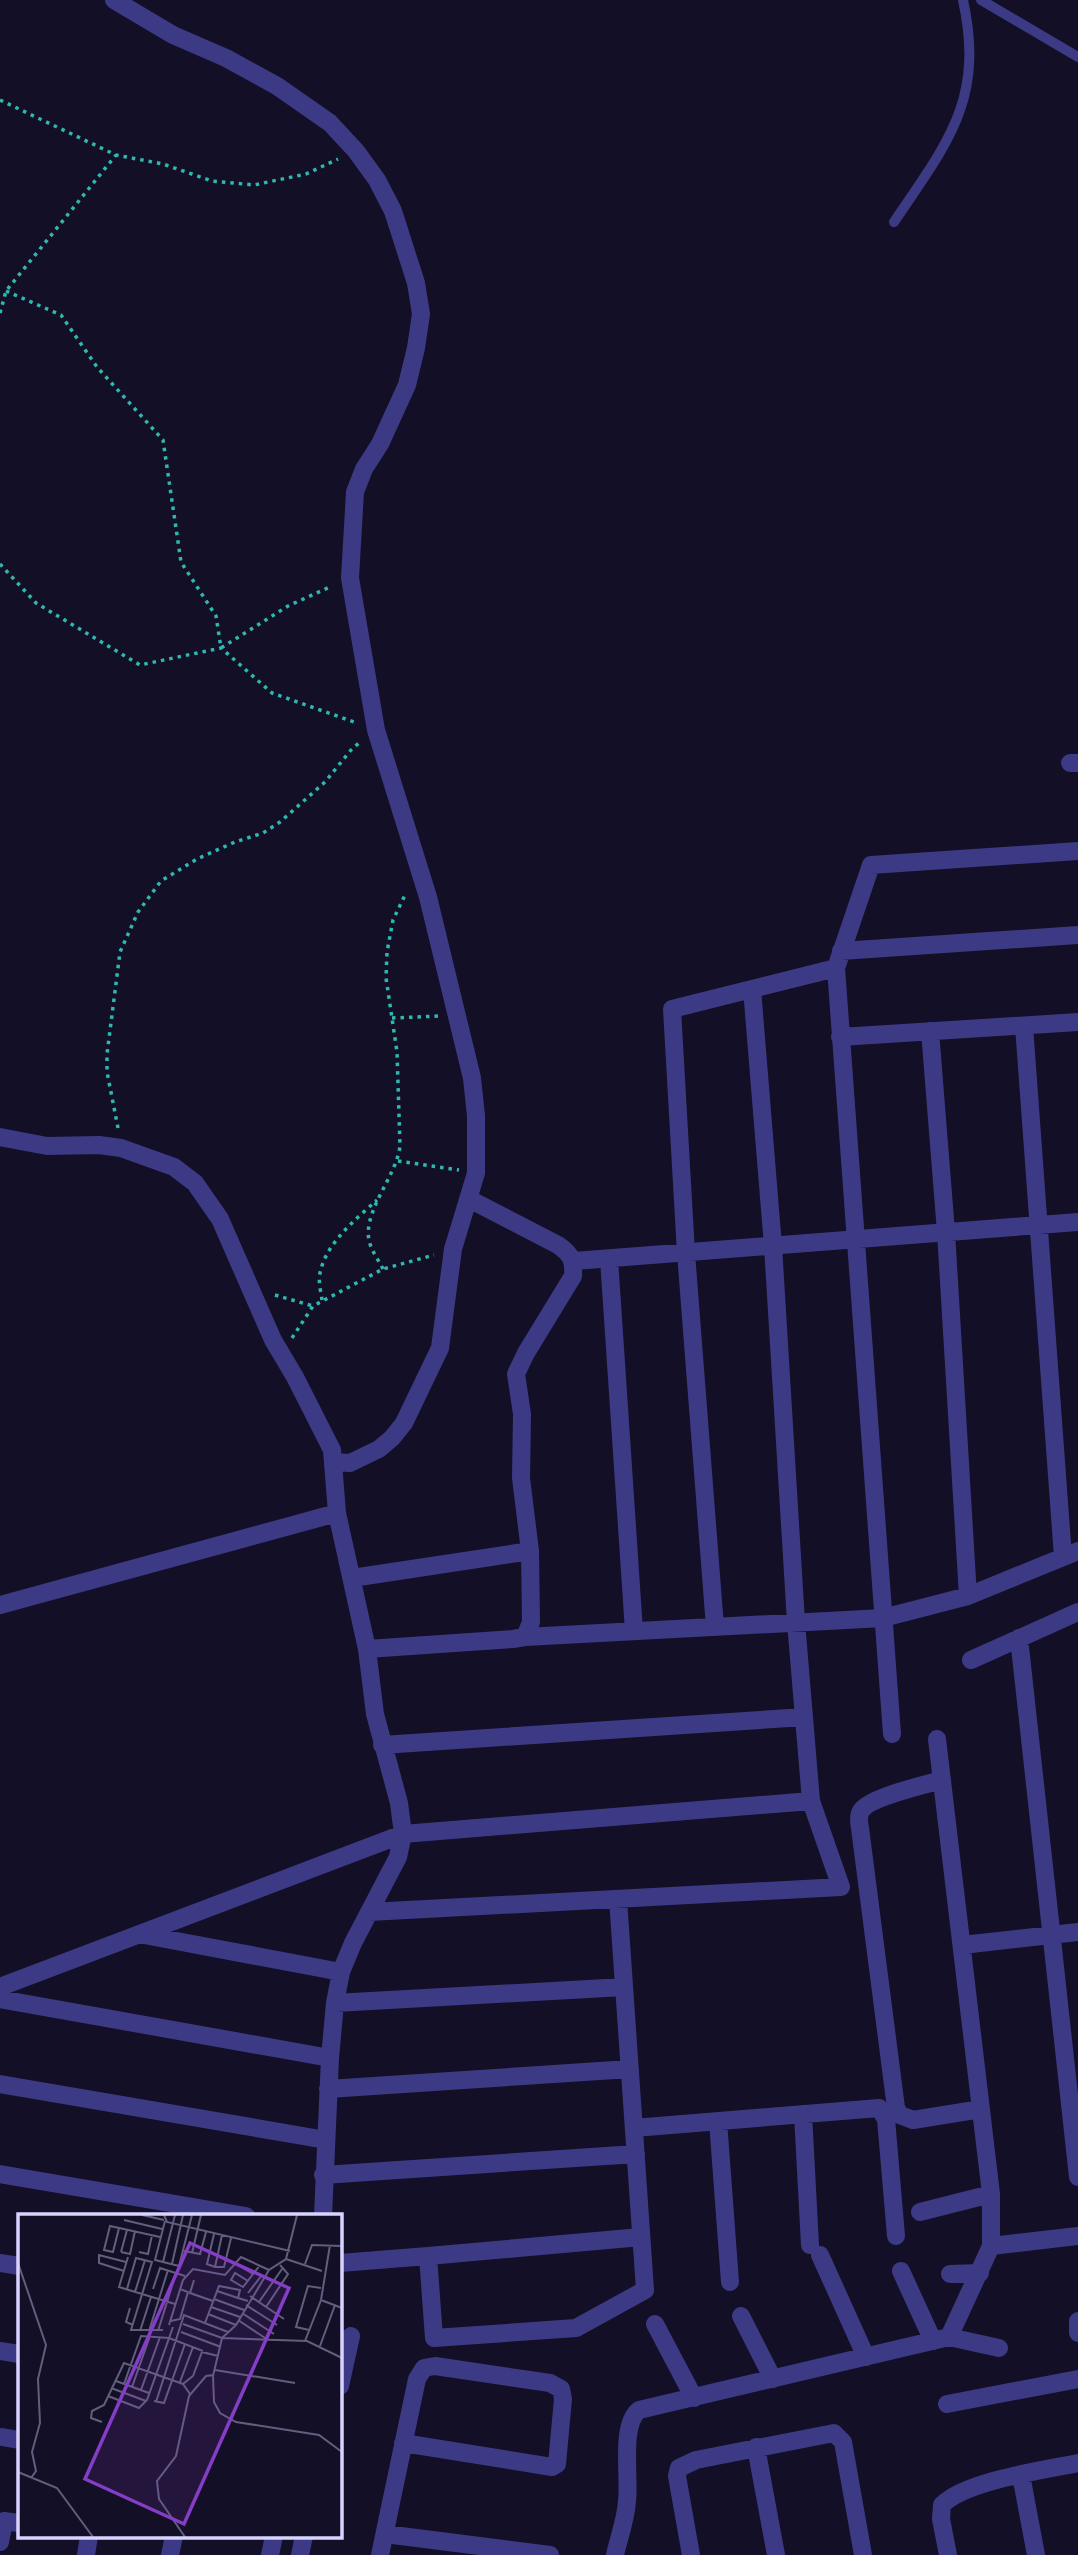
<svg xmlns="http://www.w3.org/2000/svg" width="1078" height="2555" font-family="Ubuntu,sans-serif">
	<rect width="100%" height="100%" fill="#130f26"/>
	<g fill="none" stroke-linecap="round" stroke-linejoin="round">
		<path stroke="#2fb8b0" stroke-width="3.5" stroke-dasharray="3.5 5" stroke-linecap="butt" d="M0,100L116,155L163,164L212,181L254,185L306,174L338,159
			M6,291L61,315L97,367L163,440L181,562L216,616L221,648L288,606L332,586
			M0,313L6,291L116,155
			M0,564L36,603L140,665L221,648L272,693L357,723
			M392,1018L440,1016
			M118,1128L107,1072V1054L120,952L138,912L161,881L197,859L235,842L263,833L280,822L325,782L351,750L360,742
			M398,1161L459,1170
			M383,1269C379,1261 373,1253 370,1244C360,1214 397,1176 400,1146L397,1052L386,978L387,952L393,920L406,893
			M275,1295L313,1306
			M322,1300C321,1292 318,1281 320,1273C326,1243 356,1219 377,1200
			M292,1338L313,1306L383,1269L434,1255"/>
		<path stroke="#3d3a85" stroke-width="10" d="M981,0L1078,57
			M894,222C947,143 985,101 963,0"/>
		<path stroke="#3d3a85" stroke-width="18" d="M114,0L173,35L226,58L277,86L330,123L356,151L377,180L393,211L416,283L421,314L416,348L407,385L380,444L364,469L355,492L350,578L376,730L428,897L472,1078L476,1116V1173L453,1249L440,1348L404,1423L392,1438L379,1449L350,1463L333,1462
			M1070,763H1078
			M841,951L1078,935
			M1024,1026L1063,1557
			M930,1031L946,1232L968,1596
			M840,1037L1078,1022
			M0,1137L47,1146L99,1145L121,1148L174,1167L195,1183L220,1219L273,1340L295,1377L332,1450L337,1513L367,1649L375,1714L399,1803L403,1834L398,1857L353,1943L341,1972L335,2003L330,2058L323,2216
			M609,1259L634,1631
			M574,1261L1078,1222
			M352,1578L530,1551
			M0,1605L337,1513
			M715,1627L686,1253L672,1009L836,968
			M525,1637L883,1618L968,1596L1078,1551
			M1019,1638L1078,2177
			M367,1649L513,1639L525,1637L531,1622L530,1551L521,1478L522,1414L516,1374L526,1353L573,1276C574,1260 571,1254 558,1245L469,1199
			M971,1660L1078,1612
			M892,1734L836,968L871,865L1078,851
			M382,1745L804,1717
			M942,1780C925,1785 869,1797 861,1811C858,1816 859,1823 860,1828L896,2108L900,2115L913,2120L981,2109
			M369,1912L841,1887L811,1801L796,1622L773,1246L752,989
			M139,1934L341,1972
			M962,1945L1078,1932
			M0,1987L403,1834L811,1801
			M0,1999L330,2058
			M335,2003L624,1987
			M0,2084L326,2140
			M328,2089L630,2069
			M803,2114L810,2245
			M718,2121L730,2282
			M634,2128L879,2108L886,2119L896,2236
			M0,2174L246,2216
			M323,2175L636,2154
			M920,2212L991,2194
			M991,2246L1078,2236
			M820,2255L866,2357
			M428,2256L641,2237
			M0,2263L19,2266
			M340,2263L428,2256L434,2338L576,2328L645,2290L618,1899
			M901,2271L933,2341
			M950,2274L980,2273
			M741,2316L773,2379
			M1078,2321V2333
			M655,2324L694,2398
			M949,2337L999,2348
			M0,2351L19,2354
			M340,2386L351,2336
			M947,2404L1078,2379
			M2,2437L19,2440
			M756,2447L776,2555
			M1021,2475L1036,2555
			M385,2534L550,2555
			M0,2542L4,2521L19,2523
			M86,2555L89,2536
			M170,2555L174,2536
			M270,2555L274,2536
			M300,2555L304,2536
			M380,2555L417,2379L424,2368L435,2366L550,2383L561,2389L563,2399L557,2464L552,2467L403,2443
			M615,2555C619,2537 626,2519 627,2501C630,2477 620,2425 639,2410L949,2337L991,2246V2194L937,1739
			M691,2555L677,2476L679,2468L696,2460L834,2433L843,2442L863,2555
			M948,2555L941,2519L942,2505C965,2481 1044,2470 1078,2463"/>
	</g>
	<g transform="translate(18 2214)">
		<rect width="324" height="324" fill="#130f26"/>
		<path fill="none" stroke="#625e7d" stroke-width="2" d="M124,1L146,6M146,1L149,8L272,37M279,1L268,45L251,56L218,111L204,124L195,162L196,188L202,199L218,208L301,221L324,238M106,6L144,15M147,7L137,46L161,52L174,1M101,14L95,38L86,36L92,12L142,23M196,20L189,50L197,53H206L213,24M166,37L182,40L188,18M103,38L112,40L117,17M103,38L109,16M121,38L130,40L134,21M174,39L183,1M110,43L101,73L157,90M268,45L304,57M145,48L157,1M215,48L235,60M0,49L28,131L20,165L22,209L14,238L18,257L13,264M154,50L165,1M287,50L294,31L324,32M197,53L204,21M106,57L81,49V41L108,48M176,66L172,79L195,87M230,67L217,59L213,66L225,73L232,64L242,51M109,75L118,44L134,48L113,116H145M135,75L142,54L167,62M199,77L220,84M117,78L127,46M230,79L244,61M232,82L266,105M196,85L226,96M303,86L324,94M241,88L264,55M228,91L259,111M193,93L222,103M248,93L270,60L262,51M112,94L108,108L115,111M224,99L256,120M190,100L218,111M220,106L250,126M153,107L162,105L170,78L162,75M187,109L201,72L222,76L220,84L230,87M165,110L204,124L289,127L324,144M151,111L165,66L175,55L207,61L223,43L251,56M291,116L278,113L290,72L303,74M122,117L133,83M131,117L150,56M140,117L158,59M163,118L203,133M287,127L303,86L312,31M302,132L317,91M197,156L277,169M98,167L131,179M162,168L175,133M106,170L123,122L151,124L185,137M114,173L132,122M93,174L128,187M123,176L142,123M172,180L165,170L175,162L184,138L200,142M90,182L121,194L129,186L155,113M136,187L146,189L167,130M138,188L166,101L210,118M84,208L73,204L74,197L86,191L106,149L165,170M0,258L39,274L75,323M167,323L141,285L139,267L158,242L171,182L188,162L196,161"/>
		<path fill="#843dc5" fill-opacity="0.15" stroke="#843dc5" stroke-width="3.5" d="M172,29L271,74L166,310L67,265Z"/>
		<rect width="324" height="324" fill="none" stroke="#d9d4ff" stroke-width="3.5"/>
	</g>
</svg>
